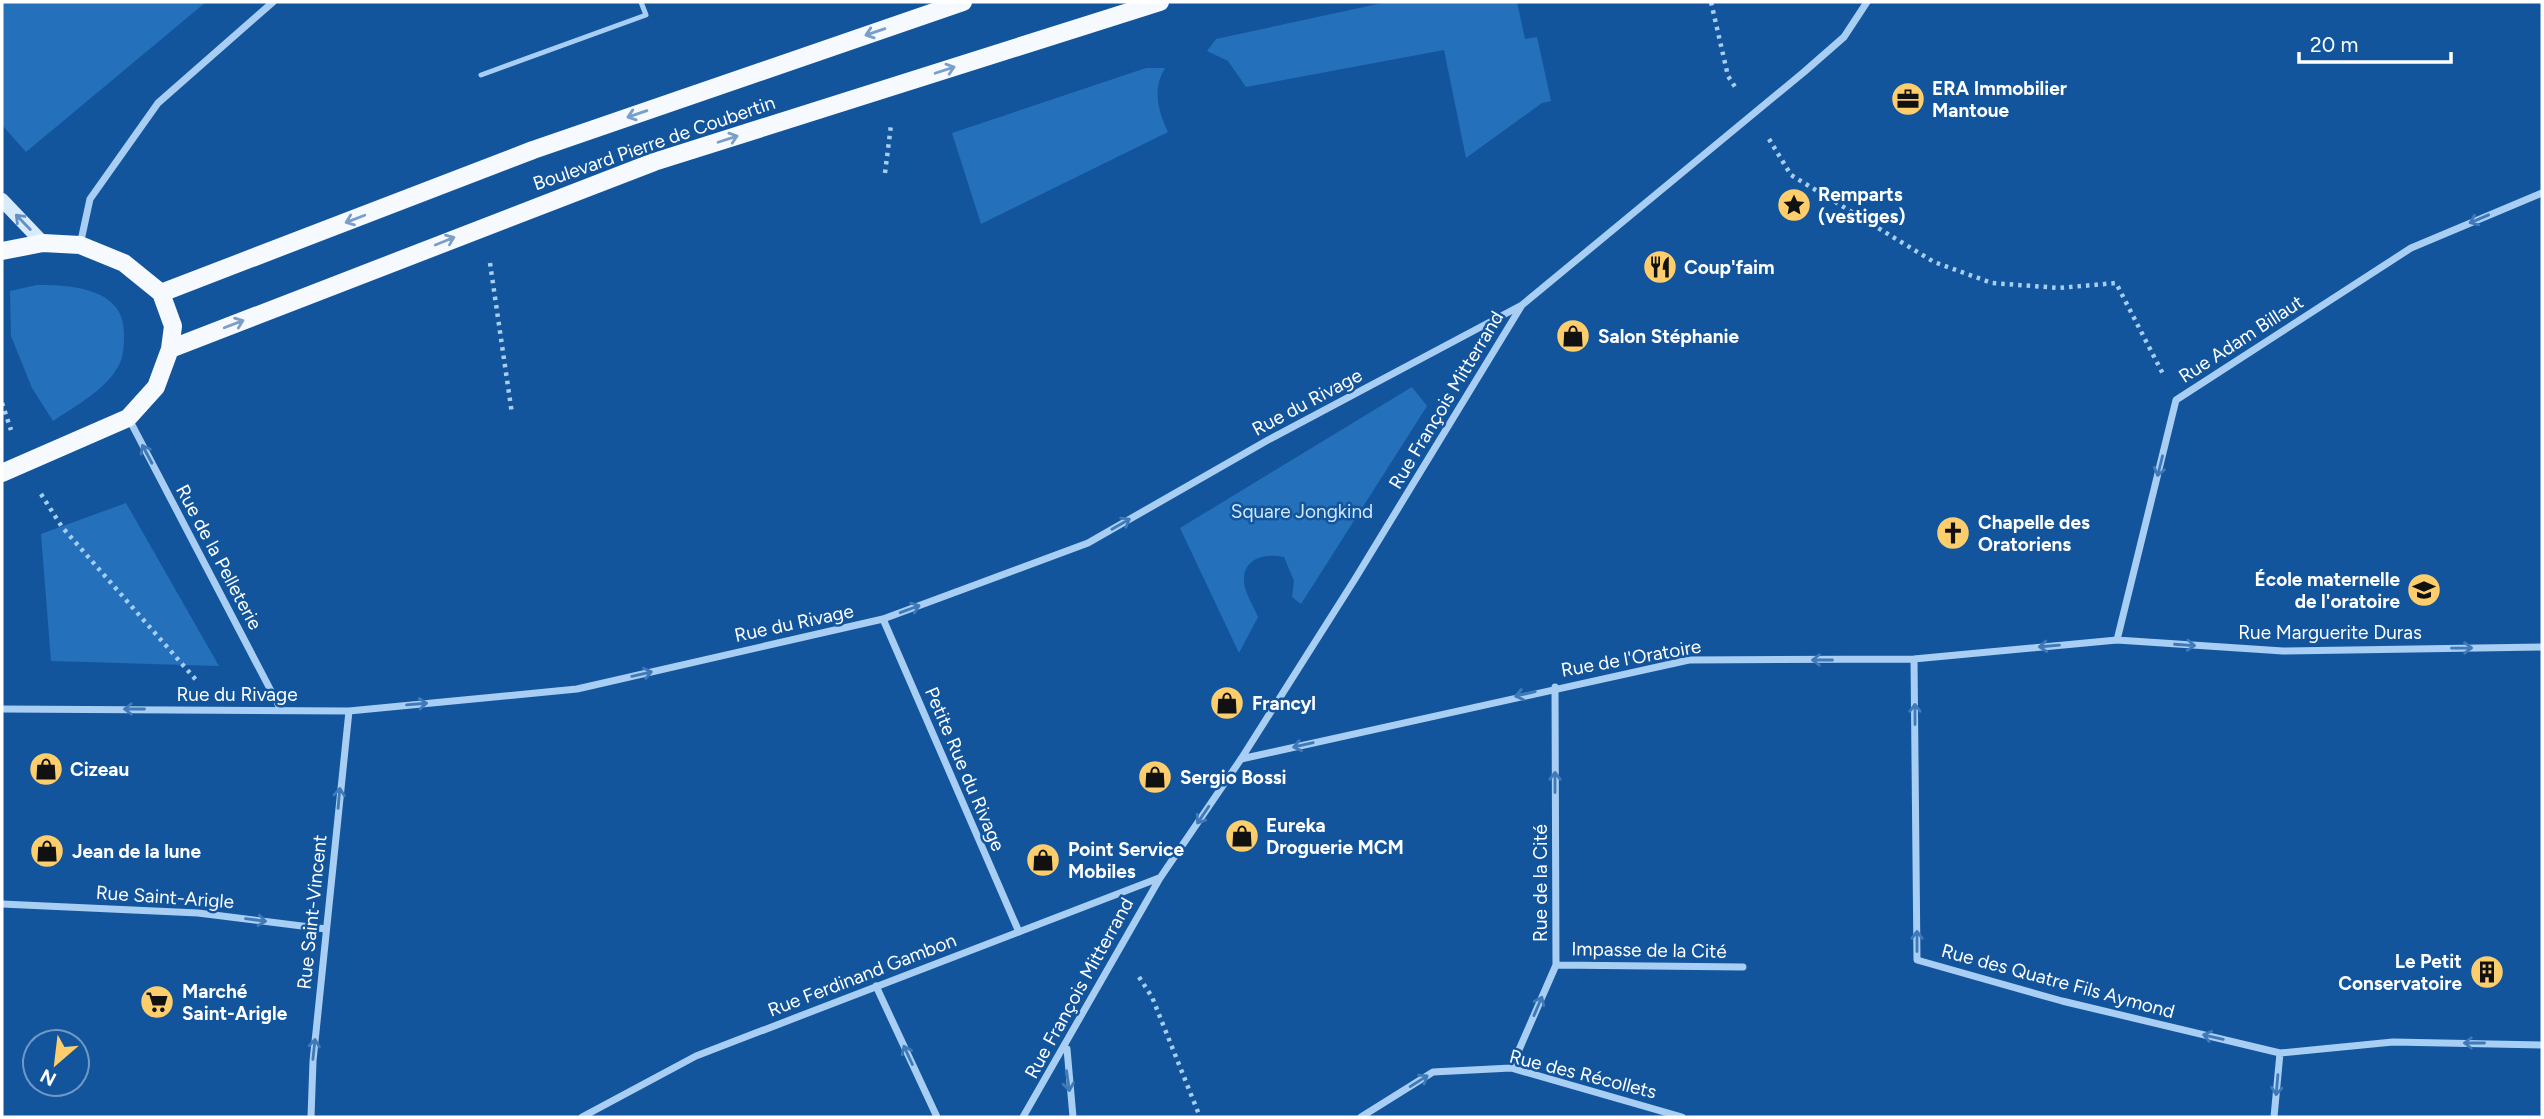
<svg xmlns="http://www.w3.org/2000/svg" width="2544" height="1119" font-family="Figtree,sans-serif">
	<rect width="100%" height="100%" fill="#12559d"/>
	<path fill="#2570bb" d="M2,2H206L26,152L2,125Z
		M1387,2H1517L1525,39L1537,37L1551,101L1542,103L1466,158L1444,50L1246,87L1228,61L1207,51L1216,39Z
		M1146,68H1165C1152,90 1158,110 1168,132L981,224L952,133Z
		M37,285C72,285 124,288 124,333C124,344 124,356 119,365C106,390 75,406 53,421L32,388L11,336L10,291Z
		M1412,387L1427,406L1301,604L1292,597L1294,581L1284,557C1267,553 1243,557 1244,581C1244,592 1254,607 1258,617L1239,653L1180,528Z
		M126,503L219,666L51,661L41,534Z"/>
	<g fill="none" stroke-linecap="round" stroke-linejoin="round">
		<path stroke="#a8cef4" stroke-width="4.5" stroke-dasharray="3.5 5" stroke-linecap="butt" d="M1711,2L1728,76L1737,90
			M1769,139L1791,175L1934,262L1992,283L2059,288L2116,283L2163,374
			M885,173L891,125
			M490,263L512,414
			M2,403L11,430
			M41,494L62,527L197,681
			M1139,977L1152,997L1200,1117"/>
		<path stroke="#a8cef4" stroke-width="5" d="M481,75L646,15L641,2"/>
		<path stroke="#a8cef4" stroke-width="7" d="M80,245L90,199L158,103L273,2
			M129,419L281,710
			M883,619L1019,932
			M2117,640L2176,400L2411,248L2542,193
			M1914,659L1917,960L2062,1001L2280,1053L2393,1042L2542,1045
			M2,709L349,711L577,689L883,619L1088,543L1268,440L1522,305
			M1241,759L1689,660L1914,659L2117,640L2283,651L2542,647
			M2,904L198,913L326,929
			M1556,965L1743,967
			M876,986L937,1117
			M1067,1049L1073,1117
			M1511,1068L1556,965L1555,687
			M311,1117L313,1061L349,711
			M582,1117L696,1056L1159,878
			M1023,1117L1160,878L1241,759L1355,579L1522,305L1804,72L1844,37L1867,2
			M1361,1117L1433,1072L1511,1068L1682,1117
			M2274,1117L2280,1053"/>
		<path stroke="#d8eafd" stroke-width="14" d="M2,200L43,243"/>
		<path stroke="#f6faff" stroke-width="18" d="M2,251L43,243L80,245L124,263L161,293L173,326L170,349L156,387L128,418L2,473
			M161,293L533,150L963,2
			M170,349L654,162L1160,2"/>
	</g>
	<defs><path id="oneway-shaft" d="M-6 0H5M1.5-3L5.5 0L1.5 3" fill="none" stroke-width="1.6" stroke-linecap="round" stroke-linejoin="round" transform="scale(1.75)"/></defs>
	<g stroke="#799fc9">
		<use href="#oneway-shaft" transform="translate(875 32) rotate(161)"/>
		<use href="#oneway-shaft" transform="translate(945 70) rotate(-18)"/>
		<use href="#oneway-shaft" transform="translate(637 114) rotate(161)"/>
		<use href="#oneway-shaft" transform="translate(728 139) rotate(-18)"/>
		<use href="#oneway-shaft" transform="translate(355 219) rotate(159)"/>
		<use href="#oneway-shaft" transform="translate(445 241) rotate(-22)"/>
		<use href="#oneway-shaft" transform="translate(234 324) rotate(-21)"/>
	</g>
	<g stroke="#3f79b7">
		<use href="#oneway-shaft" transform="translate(2479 219) rotate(157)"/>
		<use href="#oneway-shaft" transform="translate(147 454) rotate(-118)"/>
		<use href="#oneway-shaft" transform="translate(2160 466) rotate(104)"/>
		<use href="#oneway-shaft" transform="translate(1121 524) rotate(-30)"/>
		<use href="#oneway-shaft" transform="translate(910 609) rotate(-20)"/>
		<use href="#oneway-shaft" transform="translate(2185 645) rotate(4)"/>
		<use href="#oneway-shaft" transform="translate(2049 646) rotate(175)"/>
		<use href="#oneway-shaft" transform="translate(2462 648) rotate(-1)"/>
		<use href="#oneway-shaft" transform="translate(1822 660) rotate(180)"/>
		<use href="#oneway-shaft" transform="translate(642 674) rotate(-13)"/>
		<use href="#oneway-shaft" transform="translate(1525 694) rotate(167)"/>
		<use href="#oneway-shaft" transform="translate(417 704) rotate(-5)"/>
		<use href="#oneway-shaft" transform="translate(134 709) rotate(-180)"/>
		<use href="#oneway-shaft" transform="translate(1915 714) rotate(-90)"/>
		<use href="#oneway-shaft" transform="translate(1303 745) rotate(167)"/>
		<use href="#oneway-shaft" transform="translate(1555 782) rotate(-90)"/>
		<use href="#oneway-shaft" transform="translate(339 798) rotate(-85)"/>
		<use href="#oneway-shaft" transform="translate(1203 815) rotate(124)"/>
		<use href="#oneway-shaft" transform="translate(256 920) rotate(7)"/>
		<use href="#oneway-shaft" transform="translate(1917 941) rotate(-90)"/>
		<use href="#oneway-shaft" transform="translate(1538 1006) rotate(-67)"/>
		<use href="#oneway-shaft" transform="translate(2213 1037) rotate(-167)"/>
		<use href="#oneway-shaft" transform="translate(2474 1043) rotate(-180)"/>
		<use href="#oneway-shaft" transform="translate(314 1049) rotate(-84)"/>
		<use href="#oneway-shaft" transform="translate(908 1055) rotate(-115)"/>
		<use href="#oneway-shaft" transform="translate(1068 1081) rotate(82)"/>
		<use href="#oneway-shaft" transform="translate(1419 1081) rotate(-32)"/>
		<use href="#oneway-shaft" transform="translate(2277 1085) rotate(95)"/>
	</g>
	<use stroke="#6191c3" href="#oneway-shaft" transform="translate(23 222) rotate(-134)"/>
	<defs>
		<g id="office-disc" transform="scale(1.75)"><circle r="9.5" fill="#ffce6c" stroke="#12559d"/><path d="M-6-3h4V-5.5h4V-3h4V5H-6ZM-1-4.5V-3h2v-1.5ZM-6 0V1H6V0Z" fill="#111"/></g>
		<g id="sight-disc" transform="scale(1.75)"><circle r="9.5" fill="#ffce6c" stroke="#12559d"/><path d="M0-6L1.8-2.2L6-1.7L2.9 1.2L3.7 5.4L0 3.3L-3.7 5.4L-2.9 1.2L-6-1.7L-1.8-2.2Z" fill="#111"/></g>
		<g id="restaurant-disc" transform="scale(1.75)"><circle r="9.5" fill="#ffce6c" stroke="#12559d"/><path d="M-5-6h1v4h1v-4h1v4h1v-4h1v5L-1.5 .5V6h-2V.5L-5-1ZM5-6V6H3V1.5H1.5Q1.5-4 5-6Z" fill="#111"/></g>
		<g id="shop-disc" transform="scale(1.75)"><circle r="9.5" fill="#ffce6c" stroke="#12559d"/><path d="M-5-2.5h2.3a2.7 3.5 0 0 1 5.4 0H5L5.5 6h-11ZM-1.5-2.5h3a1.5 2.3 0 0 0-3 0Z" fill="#111"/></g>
		<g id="church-disc" transform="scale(1.75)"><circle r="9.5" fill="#ffce6c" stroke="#12559d"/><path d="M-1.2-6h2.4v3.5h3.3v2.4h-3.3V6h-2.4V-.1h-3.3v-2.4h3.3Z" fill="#111"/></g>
		<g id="school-disc" transform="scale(1.75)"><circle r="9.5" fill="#ffce6c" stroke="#12559d"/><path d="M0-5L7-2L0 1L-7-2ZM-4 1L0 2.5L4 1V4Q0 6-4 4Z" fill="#111"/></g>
		<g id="building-disc" transform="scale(1.75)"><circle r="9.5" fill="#ffce6c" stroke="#12559d"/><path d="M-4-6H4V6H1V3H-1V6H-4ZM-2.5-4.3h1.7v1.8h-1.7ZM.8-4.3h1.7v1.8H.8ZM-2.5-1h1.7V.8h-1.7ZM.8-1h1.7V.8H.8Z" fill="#111"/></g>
		<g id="supermarket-disc" transform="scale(1.75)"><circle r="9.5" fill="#ffce6c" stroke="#12559d"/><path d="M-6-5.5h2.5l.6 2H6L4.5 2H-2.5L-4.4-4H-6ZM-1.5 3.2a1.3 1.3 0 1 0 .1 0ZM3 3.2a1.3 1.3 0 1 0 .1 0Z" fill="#111"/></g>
	</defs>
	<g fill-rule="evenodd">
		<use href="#office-disc" x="1908" y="99"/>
		<use href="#sight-disc" x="1794" y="205"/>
		<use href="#restaurant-disc" x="1660" y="267"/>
		<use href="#shop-disc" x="1573" y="336"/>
		<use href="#church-disc" x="1953" y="533"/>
		<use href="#school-disc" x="2424" y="590"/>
		<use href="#shop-disc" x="1227" y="703"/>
		<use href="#shop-disc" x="46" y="769"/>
		<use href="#shop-disc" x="1155" y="777"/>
		<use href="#shop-disc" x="1242" y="836"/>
		<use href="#shop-disc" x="47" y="851"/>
		<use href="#shop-disc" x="1043" y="860"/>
		<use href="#building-disc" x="2487" y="972"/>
		<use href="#supermarket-disc" x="157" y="1002"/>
	</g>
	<g text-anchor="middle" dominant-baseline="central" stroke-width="5" stroke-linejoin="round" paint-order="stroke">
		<g font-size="19" font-weight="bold" fill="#fff" stroke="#12559d" text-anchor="start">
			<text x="1932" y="88">ERA Immobilier<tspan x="1932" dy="22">Mantoue</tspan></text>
			<text x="1818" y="194">Remparts<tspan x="1818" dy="22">(vestiges)</tspan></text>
			<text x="1684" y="267">Coup'faim</text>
			<text x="1598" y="336">Salon Stéphanie</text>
			<text x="1978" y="522">Chapelle des<tspan x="1978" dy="22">Oratoriens</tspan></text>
			<text x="2400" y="579" text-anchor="end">École maternelle<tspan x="2400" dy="22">de l'oratoire</tspan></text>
			<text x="1252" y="703">Francyl</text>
			<text x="70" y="769">Cizeau</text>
			<text x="1180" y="777">Sergio Bossi</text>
			<text x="1266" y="825">Eureka<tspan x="1266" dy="22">Droguerie MCM</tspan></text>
			<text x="1068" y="849">Point Service<tspan x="1068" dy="22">Mobiles</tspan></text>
			<text x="72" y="851">Jean de la lune</text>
			<text x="2462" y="961" text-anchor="end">Le Petit<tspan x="2462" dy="22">Conservatoire</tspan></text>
			<text x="182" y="991">Marché<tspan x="182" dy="22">Saint-Arigle</tspan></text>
		</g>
		<g font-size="19" fill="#fff" stroke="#12559d">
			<text transform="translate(654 143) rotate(-19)">Boulevard Pierre de Coubertin</text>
			<text transform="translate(2241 339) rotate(-33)">Rue Adam Billaut</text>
			<text transform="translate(1446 400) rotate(-59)">Rue François Mitterrand</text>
			<text transform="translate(1307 402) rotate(-28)">Rue du Rivage</text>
			<text transform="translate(219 557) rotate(62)">Rue de la Pelleterie</text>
			<text transform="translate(794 623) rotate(-12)">Rue du Rivage</text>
			<text x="2330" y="632">Rue Marguerite Duras</text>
			<text transform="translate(1631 658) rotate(-10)">Rue de l'Oratoire</text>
			<text x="237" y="694">Rue du Rivage</text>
			<text transform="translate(965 769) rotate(67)">Petite Rue du Rivage</text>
			<text transform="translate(1540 883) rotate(-90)">Rue de la Cité</text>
			<text transform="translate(165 897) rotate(4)">Rue Saint-Arigle</text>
			<text transform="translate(312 912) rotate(-84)">Rue Saint-Vincent</text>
			<text transform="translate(1649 950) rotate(1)">Impasse de la Cité</text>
			<text transform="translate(862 975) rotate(-21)">Rue Ferdinand Gambon</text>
			<text transform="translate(2058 981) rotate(15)">Rue des Quatre Fils Aymond</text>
			<text transform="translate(1079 988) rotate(-61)">Rue François Mitterrand</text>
			<text transform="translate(1583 1074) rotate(14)">Rue des Récollets</text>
		</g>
		<g font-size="19" fill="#d1e7fe" stroke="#12559d">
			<text x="1302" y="511">Square Jongkind</text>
		</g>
	</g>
	<rect width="2544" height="1119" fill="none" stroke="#ffffff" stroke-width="7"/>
	<g transform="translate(56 1063) rotate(208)"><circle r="33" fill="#12559d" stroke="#7199c4" stroke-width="2"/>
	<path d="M0-5L12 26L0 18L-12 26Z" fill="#ffce6c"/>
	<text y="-10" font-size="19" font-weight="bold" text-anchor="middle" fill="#ffffff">N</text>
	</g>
	<path d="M2299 52v10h152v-10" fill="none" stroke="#ffffff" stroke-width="3.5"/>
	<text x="2310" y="52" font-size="21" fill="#ffffff" stroke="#12559d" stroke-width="5" paint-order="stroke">20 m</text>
</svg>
